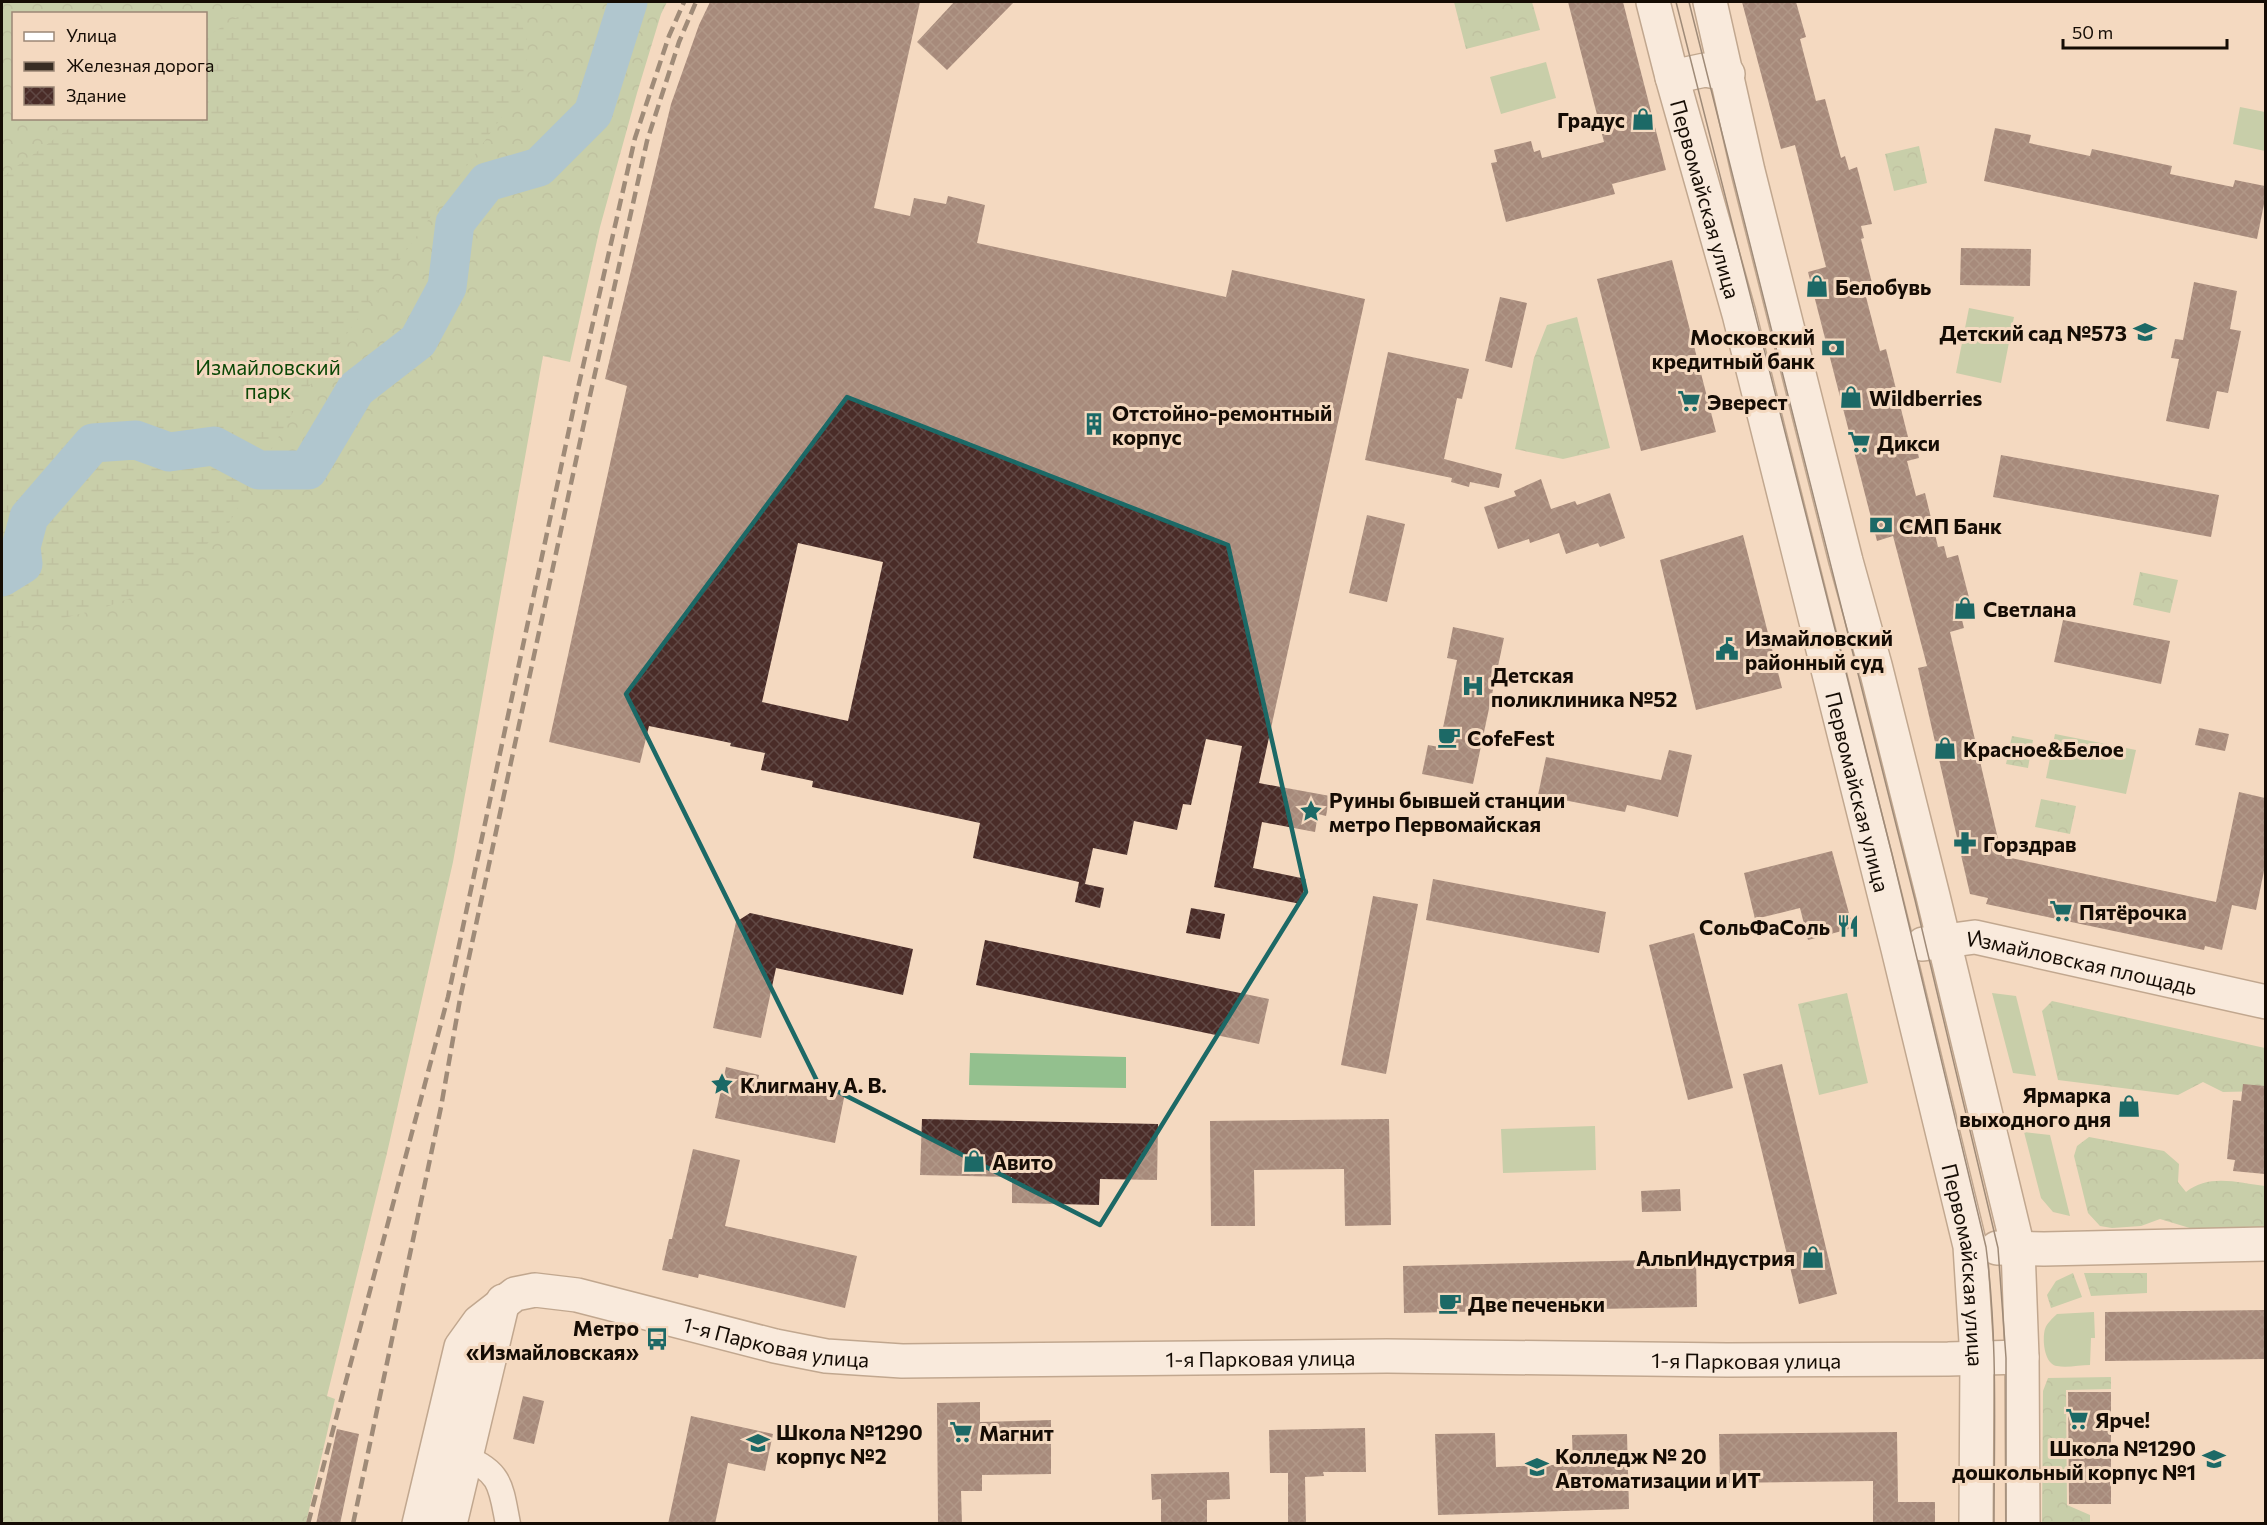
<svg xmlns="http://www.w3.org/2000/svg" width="2267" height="1525" font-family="Commissioner,sans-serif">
	<defs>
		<pattern id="forest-crowns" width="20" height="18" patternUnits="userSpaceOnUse" patternTransform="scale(1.5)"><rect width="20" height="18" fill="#93c08e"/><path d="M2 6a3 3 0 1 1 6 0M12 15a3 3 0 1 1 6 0" fill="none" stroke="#7ea479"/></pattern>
		<pattern id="wetland-marsh" width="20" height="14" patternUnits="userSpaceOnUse" patternTransform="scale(1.5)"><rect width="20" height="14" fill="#93c08e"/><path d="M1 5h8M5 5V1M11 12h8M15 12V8" fill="none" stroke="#7ea479"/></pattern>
		<pattern id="building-cross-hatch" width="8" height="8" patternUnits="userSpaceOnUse" patternTransform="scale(1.5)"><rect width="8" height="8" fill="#4a2c28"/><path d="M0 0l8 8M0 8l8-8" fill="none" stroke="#604844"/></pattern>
	</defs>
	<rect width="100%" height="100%" fill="#f4d9c0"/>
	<path fill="#93c08e" d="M1546,62L1556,98L1501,114L1490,77Z
		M2240,107L2265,112V151L2233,144Z
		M1969,308L2014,317L2001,383L1956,373Z
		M2055,734L2136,750L2126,794L2046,778Z
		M1992,993L2016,996L2036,1076L2013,1073Z
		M970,1053L1126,1057V1088L969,1085Z
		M1595,1126L1596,1170L1503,1173L1501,1129Z
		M2024,1132L2050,1135L2070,1216L2053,1212L2041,1198Z
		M2094,1312L2095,1338H2091L2090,1365C2080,1365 2067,1368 2057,1366C2044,1364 2042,1339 2045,1329C2047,1323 2052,1319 2057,1314Z"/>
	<path fill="url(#forest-crowns)" fill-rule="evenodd" d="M2,2H667L661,14L637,93L600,227L570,362L543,356L453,862L387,1153L327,1396L335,1399L306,1523H2ZM14,14H206V118H14Z
		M1454,2H1532L1540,30L1466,49Z
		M1919,146L1927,183L1894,191L1885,154Z
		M1577,317L1610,448L1563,459L1515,449L1534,358L1547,325Z
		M2140,572L2178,580L2170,613L2133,605Z
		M2012,736L2033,740L2028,768L2006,764Z
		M2041,799L2076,806L2070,834L2035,827Z
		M1847,993L1868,1083L1819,1095L1798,1004Z
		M2052,1001L2265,1048V1091L2223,1092L2203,1082L2178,1095L2058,1080L2042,1011Z
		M2089,1137L2164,1151L2179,1164L2178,1182L2186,1192C2209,1173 2239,1183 2265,1186V1231L2203,1232L2160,1219L2141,1226L2112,1228L2100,1226L2088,1213L2074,1156L2077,1146Z
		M2073,1273L2082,1297L2051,1308L2047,1295L2056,1281Z
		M2084,1273H2147V1293L2091,1296Z
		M2111,1377V1389L2066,1390L2067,1505L2090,1515V1523H2042L2043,1391L2048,1378Z"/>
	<path fill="url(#wetland-marsh)" d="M261,2H510L516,6L528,43L524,86L301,398L229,523L162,587L103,608L32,626L2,641V177L82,119L206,118V37Z"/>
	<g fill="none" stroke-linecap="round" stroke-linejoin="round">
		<path stroke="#5eafe1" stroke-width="39" d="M2,577L23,564L21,547L29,517L93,443L136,440L169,452L214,446L259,470H308L356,389L418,341L447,287L455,223L487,182L539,167L593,113L628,2"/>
	</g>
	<path fill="url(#building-cross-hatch)" fill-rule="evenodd" d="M710,2H920L874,208L910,216L914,198L946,204L948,196L985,205L977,243L1226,297L1232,270L1365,299L1259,783L1330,796L1326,816L1318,814L1315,832L1262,822L1253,868L1306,879L1301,904L1214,887L1242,746L1206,739L1191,805L1183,804L1177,830L1134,821L1127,855L1093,848L1085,884L1104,888L1100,908L1075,902L1079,882L973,858L980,823L812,787L813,781L761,770L765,753L730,746L731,743L649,726L640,763L549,742L627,386L605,379L671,104L699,25ZM798,543L883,562L848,721L762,702Z
		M954,2H1014L947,70L917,42Z
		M1568,2H1623L1666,170L1612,184L1615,194L1506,222L1491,163L1497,162L1494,150L1531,141L1534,152L1540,150L1542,158L1604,142Z
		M1742,2H1796L1806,37L1800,39L1816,101L1825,99L1841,158L1845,156L1849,170L1857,167L1872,224L1861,226L1864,238L1861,239L1874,291L1865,293L1880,351L1886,349L1909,441L1915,439L1919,458L1907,461L1916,496L1925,493L1938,547L1944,546L1947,558L1958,555L1973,613L1961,616L1964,628L1950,632L2002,856L2216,902L2239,792L2265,798V866L2256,910L2232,905L2222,950L2205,946L2204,950L1986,904L1988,898L1970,894L1918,668L1927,666L1893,536L1877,541L1808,272L1826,267L1795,145L1781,149Z
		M1995,128L2031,135L2029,143L2090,156L2092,149L2172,166L2170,174L2233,187L2235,180L2265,186V199L2257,239L1984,181Z
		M1961,248L2031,249L2030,286L1960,285Z
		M1672,260L1716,432L1641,451L1597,279Z
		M2194,282L2237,291L2230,329L2241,331L2228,393L2217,391L2209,429L2166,421L2179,359L2171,358L2175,339L2183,340Z
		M1500,297L1527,303L1512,368L1485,361Z
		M1388,352L1469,369L1462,399L1457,398L1444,459L1502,474L1499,488L1470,482L1469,487L1451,482L1452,478L1365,460Z
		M2001,455L2219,495L2211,537L1993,497Z
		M1541,479L1551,509L1575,501L1577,505L1610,493L1625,538L1600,547L1598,543L1566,554L1559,533L1530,543L1529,539L1498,549L1484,507L1516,496L1514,491Z
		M1367,515L1405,524L1387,602L1349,593Z
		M1743,535L1782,688L1696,710L1660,560Z
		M2063,620L2170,641L2161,684L2054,662Z
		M1453,627L1504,638L1473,784L1422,774L1428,745L1439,747L1457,660L1447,658Z
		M2199,728L2229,734L2225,751L2195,745Z
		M1669,750L1692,755L1678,817L1627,805L1625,812L1538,795L1546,757L1661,780Z
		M1832,851L1853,928L1808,940L1800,908L1755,919L1744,873Z
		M1433,879L1606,912L1599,953L1426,920Z
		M1373,896L1418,904L1386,1074L1341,1065Z
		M1191,908L1225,914L1220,939L1186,933Z
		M750,913L913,949L903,995L776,968L761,1038L713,1028L736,922Z
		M1694,933L1733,1088L1688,1100L1649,945Z
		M985,940L1269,999L1259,1044L976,985Z
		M1782,1064L1837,1294L1799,1304L1743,1074Z
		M726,1067L759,1075L758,1081L812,1093L813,1086L845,1093L835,1143L715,1118Z
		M2243,1084L2265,1086V1174L2233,1171L2235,1160L2227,1159L2233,1100L2241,1101Z
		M922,1119L1158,1124L1157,1180L1100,1179L1099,1205L1012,1203V1177L920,1175Z
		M1389,1119L1391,1225L1345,1226L1344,1169L1254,1170L1255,1226H1211L1210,1121Z
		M693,1149L740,1160L725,1226L857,1256L845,1308L699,1274L698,1278L662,1270L669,1239H672Z
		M1680,1189L1681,1211L1642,1212L1641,1191Z
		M1696,1259L1697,1307L1404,1313L1403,1266Z
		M2265,1310V1359L2105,1361V1312Z
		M2068,1392H2111V1504H2069Z
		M523,1396L544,1401L534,1444L513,1439Z
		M980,1402V1422L1051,1420V1474L982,1475V1491H961L962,1524H938L937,1403Z
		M691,1416L773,1434L765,1471L728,1463L715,1524H668Z
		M1365,1428L1366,1472H1323L1324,1476L1305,1477L1306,1524H1288V1473H1270L1269,1430Z
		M337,1429L359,1434L340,1524H316Z
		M1897,1432L1898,1502H1935V1524H1873V1481L1720,1483L1719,1434Z
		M1495,1433L1496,1467L1573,1464L1572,1435L1627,1434L1629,1509L1438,1515L1435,1434Z
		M1229,1472L1230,1499L1207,1500V1524H1161V1499L1152,1500L1151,1474Z"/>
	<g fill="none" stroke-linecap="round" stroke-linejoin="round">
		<g stroke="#846c55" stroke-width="27">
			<path id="street" d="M466,1458C502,1472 501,1489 508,1524"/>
		</g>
		<g stroke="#846c55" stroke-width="36">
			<g id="secondary">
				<path id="s1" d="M1653,2L1672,77L1739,314L1898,949L1970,1246L1977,1358L1976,1524"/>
				<path d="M1710,2L1748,171L1846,561L1875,665L1933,896L2018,1248L2022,1357L2023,1524"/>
				<path d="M1672,77L1705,70L1728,74"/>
				<path id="s2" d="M1923,944L1975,937L2266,1002"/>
				<path d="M1997,1248L2044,1249L2266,1244"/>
				<path id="s3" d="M419,1524L461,1347L479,1322L515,1294L535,1290L577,1295L775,1346L826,1356L902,1361L1387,1356L1727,1360L1948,1359L2022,1357"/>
				<path d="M450,1524L503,1301"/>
			</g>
		</g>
		<use href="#street" stroke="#fff" stroke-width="24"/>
		<use href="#secondary" stroke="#fff" stroke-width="33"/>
		<path stroke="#392d23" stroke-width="1.5" d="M1676,2L1892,854L1986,1247C1998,1339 1994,1431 1994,1524
			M1689,2L1915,900L1998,1248L2006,1358V1524"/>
		<path stroke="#392d23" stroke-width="4.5" stroke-dasharray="12 6" stroke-linecap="butt" d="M308,1524L448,997L576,397L635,138L669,36L684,2
			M353,1524L441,1107L460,999L589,400L647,141L679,42L696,2"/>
	</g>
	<path d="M0 0H2267V1525H0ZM847,397L1228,545L1306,892L1100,1225L817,1081L626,694Z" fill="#f4d9c0" fill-opacity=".55" fill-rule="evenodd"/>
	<path fill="none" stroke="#1c6966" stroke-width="4.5" stroke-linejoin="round" d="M847,397L1228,545L1306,892L1100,1225L817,1081L626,694Z"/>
	<defs>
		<g id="shop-bare" transform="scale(1.8)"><path d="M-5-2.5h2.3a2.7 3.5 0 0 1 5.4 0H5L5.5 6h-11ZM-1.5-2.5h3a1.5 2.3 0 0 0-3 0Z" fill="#1c6966" stroke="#f4d9c0" stroke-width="2.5" paint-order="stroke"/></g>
		<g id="school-bare" transform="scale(1.8)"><path d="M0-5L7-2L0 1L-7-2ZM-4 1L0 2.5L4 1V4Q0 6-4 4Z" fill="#1c6966" stroke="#f4d9c0" stroke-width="2.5" paint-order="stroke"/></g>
		<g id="bank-bare" transform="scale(1.8)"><path d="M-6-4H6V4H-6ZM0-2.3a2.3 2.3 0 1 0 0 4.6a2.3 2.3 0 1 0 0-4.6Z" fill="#1c6966" stroke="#f4d9c0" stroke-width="2.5" paint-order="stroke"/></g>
		<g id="supermarket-bare" transform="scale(1.8)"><path d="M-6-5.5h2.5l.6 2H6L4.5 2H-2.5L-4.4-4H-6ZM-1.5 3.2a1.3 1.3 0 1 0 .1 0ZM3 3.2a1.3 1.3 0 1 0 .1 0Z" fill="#1c6966" stroke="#f4d9c0" stroke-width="2.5" paint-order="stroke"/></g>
		<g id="building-bare" transform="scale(1.8)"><path d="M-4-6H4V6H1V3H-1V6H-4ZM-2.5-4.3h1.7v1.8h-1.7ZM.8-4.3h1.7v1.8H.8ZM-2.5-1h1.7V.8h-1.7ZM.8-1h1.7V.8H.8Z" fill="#1c6966" stroke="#f4d9c0" stroke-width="2.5" paint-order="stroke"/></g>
		<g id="civic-bare" transform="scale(1.8)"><path d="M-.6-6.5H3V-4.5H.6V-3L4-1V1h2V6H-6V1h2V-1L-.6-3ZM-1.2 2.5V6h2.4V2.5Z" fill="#1c6966" stroke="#f4d9c0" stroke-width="2.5" paint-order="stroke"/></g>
		<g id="hospital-bare" transform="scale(1.8)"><path d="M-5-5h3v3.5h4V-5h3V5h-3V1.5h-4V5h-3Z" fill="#1c6966" stroke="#f4d9c0" stroke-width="2.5" paint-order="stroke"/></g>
		<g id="cafe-bare" transform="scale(1.8)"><path d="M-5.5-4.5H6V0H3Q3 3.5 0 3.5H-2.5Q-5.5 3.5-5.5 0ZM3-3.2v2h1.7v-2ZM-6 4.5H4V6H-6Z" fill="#1c6966" stroke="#f4d9c0" stroke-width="2.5" paint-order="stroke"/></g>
		<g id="sight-bare" transform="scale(1.8)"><path d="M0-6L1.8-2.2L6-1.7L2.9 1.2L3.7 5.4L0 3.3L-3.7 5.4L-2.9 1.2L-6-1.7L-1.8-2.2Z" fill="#1c6966" stroke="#f4d9c0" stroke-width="2.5" paint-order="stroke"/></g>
		<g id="pharmacy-bare" transform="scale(1.8)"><path d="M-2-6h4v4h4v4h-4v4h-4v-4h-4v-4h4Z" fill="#1c6966" stroke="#f4d9c0" stroke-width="2.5" paint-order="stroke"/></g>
		<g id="restaurant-bare" transform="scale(1.8)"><path d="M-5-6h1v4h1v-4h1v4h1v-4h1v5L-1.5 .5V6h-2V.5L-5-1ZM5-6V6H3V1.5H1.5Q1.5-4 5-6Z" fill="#1c6966" stroke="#f4d9c0" stroke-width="2.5" paint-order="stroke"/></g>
		<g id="bus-bare" transform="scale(1.8)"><path d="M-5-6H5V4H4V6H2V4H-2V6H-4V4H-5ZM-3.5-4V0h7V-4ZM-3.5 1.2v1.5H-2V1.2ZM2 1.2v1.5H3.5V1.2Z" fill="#1c6966" stroke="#f4d9c0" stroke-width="2.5" paint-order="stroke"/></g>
		<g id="university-bare" transform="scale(1.8)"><path d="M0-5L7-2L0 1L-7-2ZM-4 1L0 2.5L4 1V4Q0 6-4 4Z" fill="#1c6966" stroke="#f4d9c0" stroke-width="2.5" paint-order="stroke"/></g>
	</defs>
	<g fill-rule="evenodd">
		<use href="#shop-bare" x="1643" y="119"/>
		<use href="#shop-bare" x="1817" y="286"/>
		<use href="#school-bare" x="2145" y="332"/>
		<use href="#bank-bare" x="1833" y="348"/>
		<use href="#shop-bare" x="1851" y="397"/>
		<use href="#supermarket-bare" x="1689" y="401"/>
		<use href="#building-bare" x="1094" y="424"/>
		<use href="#supermarket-bare" x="1859" y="442"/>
		<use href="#bank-bare" x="1881" y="525"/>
		<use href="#shop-bare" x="1965" y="608"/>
		<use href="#civic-bare" x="1727" y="649"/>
		<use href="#hospital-bare" x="1473" y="686"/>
		<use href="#cafe-bare" x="1449" y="737"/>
		<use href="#shop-bare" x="1945" y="748"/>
		<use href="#sight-bare" x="1311" y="811"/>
		<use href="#pharmacy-bare" x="1965" y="843"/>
		<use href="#supermarket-bare" x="2061" y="911"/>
		<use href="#restaurant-bare" x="1848" y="926"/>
		<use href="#sight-bare" x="722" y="1084"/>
		<use href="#shop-bare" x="2129" y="1106"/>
		<use href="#shop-bare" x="974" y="1161"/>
		<use href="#shop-bare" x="1813" y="1257"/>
		<use href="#cafe-bare" x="1450" y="1303"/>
		<use href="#bus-bare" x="657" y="1339"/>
		<use href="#supermarket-bare" x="2077" y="1419"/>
		<use href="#supermarket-bare" x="961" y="1432"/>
		<use href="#school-bare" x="758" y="1443"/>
		<use href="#school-bare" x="2214" y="1459"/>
		<use href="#university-bare" x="1537" y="1467"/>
	</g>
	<g text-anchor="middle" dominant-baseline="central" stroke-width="6" stroke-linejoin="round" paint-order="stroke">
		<g font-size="21" font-weight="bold" fill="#150c04" stroke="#f4d9c0" text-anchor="start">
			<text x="1625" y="119" text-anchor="end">Градус</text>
			<text x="1835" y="286">Белобувь</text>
			<text x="2127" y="332" text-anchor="end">Детский сад №573</text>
			<text x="1815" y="336" text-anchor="end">Московский<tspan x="1815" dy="24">кредитный банк</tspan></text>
			<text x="1869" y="397">Wildberries</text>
			<text x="1707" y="401">Эверест</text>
			<text x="1112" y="412">Отстойно-ремонтный<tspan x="1112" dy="24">корпус</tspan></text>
			<text x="1877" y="442">Дикси</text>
			<text x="1899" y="525">СМП Банк</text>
			<text x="1983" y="608">Светлана</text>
			<text x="1745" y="637">Измайловский<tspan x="1745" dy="24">районный суд</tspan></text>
			<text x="1491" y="674">Детская<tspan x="1491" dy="24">поликлиника №52</tspan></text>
			<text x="1467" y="737">CofeFest</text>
			<text x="1963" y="748">Красное&amp;Белое</text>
			<text x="1329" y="799">Руины бывшей станции<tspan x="1329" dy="24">метро Первомайская</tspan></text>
			<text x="1983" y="843">Горздрав</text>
			<text x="2079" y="911">Пятёрочка</text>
			<text x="1830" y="926" text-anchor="end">СольФаСоль</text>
			<text x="740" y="1084">Клигману А. В.</text>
			<text x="2111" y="1094" text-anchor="end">Ярмарка<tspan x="2111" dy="24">выходного дня</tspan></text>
			<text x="992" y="1161">Авито</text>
			<text x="1795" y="1257" text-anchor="end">АльпИндустрия</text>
			<text x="1468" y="1303">Две печеньки</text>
			<text x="639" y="1327" text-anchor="end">Метро<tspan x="639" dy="24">«Измайловская»</tspan></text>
			<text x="2095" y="1419">Ярче!</text>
			<text x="776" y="1431">Школа №1290<tspan x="776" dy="24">корпус №2</tspan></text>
			<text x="979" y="1432">Магнит</text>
			<text x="2196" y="1447" text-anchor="end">Школа №1290<tspan x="2196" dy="24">дошкольный корпус №1</tspan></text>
			<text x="1555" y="1455">Колледж № 20<tspan x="1555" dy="24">Автоматизации и ИТ</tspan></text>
		</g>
		<g font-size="21" fill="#150c04" stroke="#f4d9c0">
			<text stroke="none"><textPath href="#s1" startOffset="204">Первомайская улица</textPath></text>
			<text stroke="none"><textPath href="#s1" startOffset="816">Первомайская улица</textPath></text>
			<text stroke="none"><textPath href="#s2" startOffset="162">Измайловская площадь</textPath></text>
			<text stroke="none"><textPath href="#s1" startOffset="1302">Первомайская улица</textPath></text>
			<text stroke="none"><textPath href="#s3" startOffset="526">1-я Парковая улица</textPath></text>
			<text stroke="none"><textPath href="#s3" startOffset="1012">1-я Парковая улица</textPath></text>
			<text stroke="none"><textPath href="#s3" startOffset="1498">1-я Парковая улица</textPath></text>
		</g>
		<g font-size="21" fill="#0c4807" stroke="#f4d9c0">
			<text x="268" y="366">Измайловский<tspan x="268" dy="24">парк</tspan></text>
		</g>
	</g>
	<rect width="2267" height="1525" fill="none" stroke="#150c04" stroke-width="6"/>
	<rect x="12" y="12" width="195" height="108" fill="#f4d9c0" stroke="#9b8775" stroke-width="1.5"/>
	<rect x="24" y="32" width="30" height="9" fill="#ffffff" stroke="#9b8775" stroke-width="1.5"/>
	<text x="66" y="42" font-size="18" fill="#150c04">Улица</text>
	<rect x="24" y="62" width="30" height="9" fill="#392d23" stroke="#9b8775" stroke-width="1.5"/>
	<text x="66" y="72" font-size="18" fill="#150c04">Железная дорога</text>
	<rect x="24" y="87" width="30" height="18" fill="url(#building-cross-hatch)" stroke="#9b8775" stroke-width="1.5"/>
	<text x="66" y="102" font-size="18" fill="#150c04">Здание</text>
	<path d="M2063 39v9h164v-9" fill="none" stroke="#150c04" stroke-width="3"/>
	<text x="2072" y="39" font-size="18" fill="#150c04" stroke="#f4d9c0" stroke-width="4.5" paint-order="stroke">50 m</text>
</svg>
